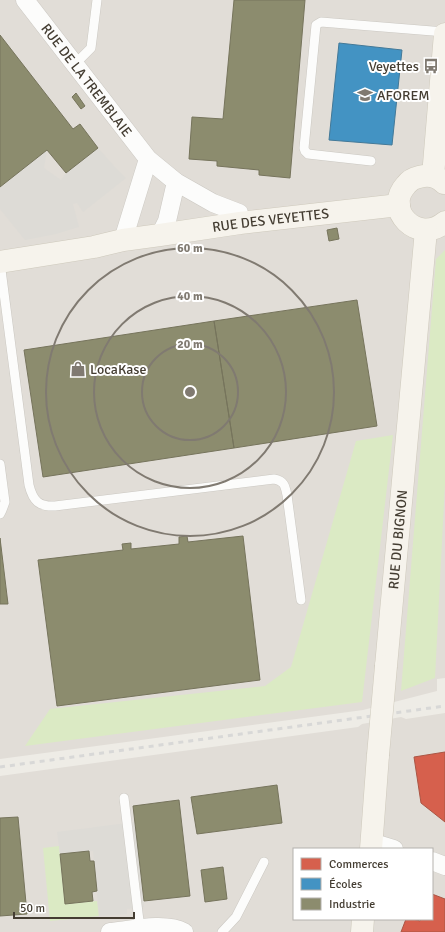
<svg xmlns="http://www.w3.org/2000/svg" width="445" height="932" font-family="Signika,sans-serif">
	<rect width="100%" height="100%" fill="#eeece6"/>
	<path fill="#e1ddd7" fill-rule="evenodd" d="M0,0H445V678L437,679V691L363,710L0,759Z
		M445,713V932H0V776L358,727L362,724L401,717L406,719ZM294,849H432V919H294Z"/>
	<path fill="#dbeac4" d="M445,250V483L435,678L401,691L436,259Z
		M393,435L362,702L25,746L50,709L265,686L291,667L356,441Z
		M59,846L65,904L97,901L99,916L50,921L43,848Z"/>
	<path fill="#dddbd6" d="M98,148L114,166L126,178L83,212L77,203L73,204L79,227L56,234L25,240L0,209V187L47,150L44,168L61,180L66,173Z
		M135,822L144,907L127,909V914L99,916L93,851L60,854L57,832Z"/>
	<path fill="#d6604d" stroke="#aa5645" d="M445,752V822L421,803L414,757Z
		M432,894L445,899V932H401L406,919H413L420,921L421,919H432Z"/>
	<path fill="#4393c3" stroke="#437998" d="M339,43L402,50L392,145L329,140Z"/>
	<path fill="#8c8c6e" stroke="#76745c" d="M234,0H305L290,178L259,175V170L217,166V161L189,159L192,117L223,119Z
		M0,35L73,129L80,124L98,148L66,173L47,150L0,187Z
		M76,93L85,106L81,109L72,97Z
		M337,228L339,239L329,241L327,230Z
		M357,300L377,426L234,448L214,321Z
		M214,321L234,448L43,477L24,350Z
		M187,536L188,542L243,536L260,680L57,706L38,560L123,550L122,544L131,543V549L179,544V537Z
		M0,538L8,604H0Z
		M277,785L282,823L197,834L191,797Z
		M179,800L190,896L144,901L133,806Z
		M18,817L27,914L0,916V818Z
		M89,851L90,861H94L97,891L92,892L93,901L65,904L60,854Z
		M223,867L227,899L205,902L201,870Z"/>
	<g fill="none" stroke-linecap="round" stroke-linejoin="round">
		<g stroke="#cbc8c2" stroke-width="10">
			<path id="lane" d="M74,65L91,48L97,0
				M371,161L308,154L305,151L304,148L316,25L321,22L445,32
				M0,262L29,485C33,501 39,507 55,506L274,479C284,481 285,485 287,495L301,600
				M0,464L5,502L2,510L0,514
				M124,798L140,929
				M222,932L236,917L264,862"/>
		</g>
		<g stroke="#cbc8c2" stroke-width="19">
			<g id="street">
				<path id="s1" d="M25,0L148,159L176,182L213,203L239,213L240,223"/>
				<path d="M160,235L167,221L176,182"/>
				<path d="M123,240L148,159"/>
				<path d="M371,842L394,849"/>
				<path d="M432,861L445,866"/>
				<path d="M110,932C130,930 166,922 184,932"/>
			</g>
		</g>
		<g stroke="#cec9bc" stroke-width="23">
			<g id="secondary">
				<path d="M433,176L445,34"/>
				<path d="M444,183C437,176 428,174 419,177C414,178 409,181 406,185C383,210 418,245 445,222"/>
				<path id="s2" d="M0,262L94,247L123,240L160,235L240,223L399,205"/>
				<path id="s3" d="M386,666L426,230"/>
				<path d="M371,849L378,755"/>
				<path d="M362,932L363,919"/>
			</g>
		</g>
		<use href="#lane" stroke="#fcfcfb" stroke-width="9"/>
		<use href="#street" stroke="#fcfcfb" stroke-width="18"/>
		<use href="#secondary" stroke="#f6f3ec" stroke-width="22"/>
		<path stroke="#d8d8d7" stroke-width="3" stroke-dasharray="5 5" stroke-linecap="butt" d="M0,767L445,706"/>
		<g stroke="#cec9bc" stroke-width="23" stroke-linecap="butt">
			<path id="secondary-bridge" d="M378,755L386,666"/>
		</g>
		<use href="#secondary-bridge" stroke="#f6f3ec" stroke-width="22"/>
	</g>
	<g fill="none" stroke="#807a71" stroke-width="2">
		<circle cx="190" cy="392" r="48"/>
		<circle cx="190" cy="392" r="96"/>
		<circle cx="190" cy="392" r="144"/>
	</g>
	<defs>
		<g id="bus-bare" transform="scale(1.2)"><path d="M-5-6H5V4H4V6H2V4H-2V6H-4V4H-5ZM-3.5-4V0h7V-4ZM-3.5 1.2v1.5H-2V1.2ZM2 1.2v1.5H3.5V1.2Z" fill="#807a71" stroke="#fff" stroke-width="2.5" paint-order="stroke"/></g>
		<g id="university-bare" transform="scale(1.2)"><path d="M0-5L7-2L0 1L-7-2ZM-4 1L0 2.5L4 1V4Q0 6-4 4Z" fill="#807a71" stroke="#fff" stroke-width="2.5" paint-order="stroke"/></g>
		<g id="shop-bare" transform="scale(1.2)"><path d="M-5-2.5h2.3a2.7 3.5 0 0 1 5.4 0H5L5.5 6h-11ZM-1.5-2.5h3a1.5 2.3 0 0 0-3 0Z" fill="#807a71" stroke="#fff" stroke-width="2.5" paint-order="stroke"/></g>
	</defs>
	<g fill-rule="evenodd">
		<use href="#bus-bare" x="431" y="66"/>
		<use href="#university-bare" x="365" y="95"/>
		<use href="#shop-bare" x="78" y="369"/>
	</g>
	<g text-anchor="middle" dominant-baseline="central" stroke-width="4" stroke-linejoin="round" paint-order="stroke">
		<g font-size="14" fill="#443d32" stroke="#fff" text-anchor="start">
			<text x="419" y="66" text-anchor="end">Veyettes</text>
			<text x="377" y="95">AFOREM</text>
			<text x="90" y="369">LocaKase</text>
		</g>
		<g font-size="14" fill="#443d32" stroke="#fff">
			<text stroke="none"><textPath href="#s1" startOffset="101">RUE DE LA TREMBLAIE</textPath></text>
			<text stroke="none"><textPath href="#s2" startOffset="274">RUE DES VEYETTES</textPath></text>
			<text stroke="none"><textPath href="#s3" startOffset="127">RUE DU BIGNON</textPath></text>
		</g>
	</g>
	<circle cx="190" cy="392" r="6" fill="#807a71" stroke="#fff" stroke-width="2"/>
	<g font-size="12" text-anchor="middle" font-weight="bold" fill="#807a71" stroke="#fff" stroke-width="4" stroke-linejoin="round" paint-order="stroke">
		<text x="190" y="252">60 m</text>
		<text x="190" y="300">40 m</text>
		<text x="190" y="348">20 m</text>
	</g>
	<rect x="293" y="848" width="140" height="72" fill="#ffffff" stroke="#b4b1ad"/>
	<rect x="301" y="858" width="20" height="12" fill="#d6604d" stroke="#b4b1ad"/>
	<text x="329" y="868" font-size="12" fill="#443d32">Commerces</text>
	<rect x="301" y="878" width="20" height="12" fill="#4393c3" stroke="#b4b1ad"/>
	<text x="329" y="888" font-size="12" fill="#443d32">Écoles</text>
	<rect x="301" y="898" width="20" height="12" fill="#8c8c6e" stroke="#b4b1ad"/>
	<text x="329" y="908" font-size="12" fill="#443d32">Industrie</text>
	<path d="M14 912v6h120v-6" fill="none" stroke="#443d32" stroke-width="2"/>
	<text x="20" y="912" font-size="12" fill="#443d32" stroke="#ffffff" stroke-width="3" paint-order="stroke">50 m</text>
</svg>
